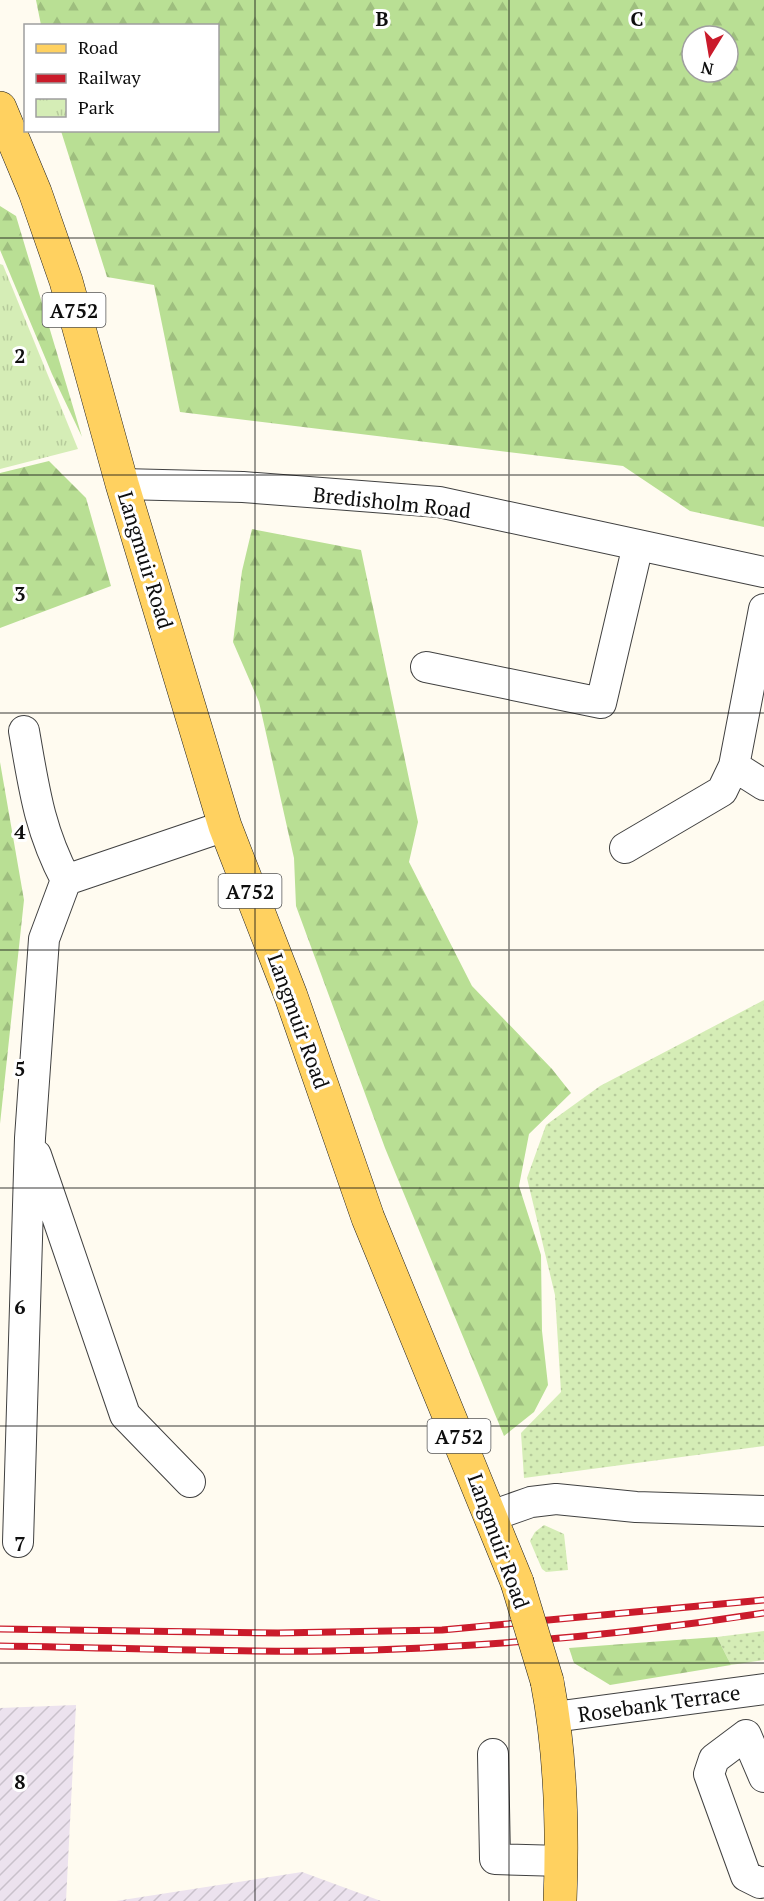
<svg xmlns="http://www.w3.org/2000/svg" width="764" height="1901" font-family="'PT Serif',serif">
	<defs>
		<pattern id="industrial-furrows" width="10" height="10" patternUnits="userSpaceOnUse" patternTransform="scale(1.5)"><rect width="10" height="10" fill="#ece2ee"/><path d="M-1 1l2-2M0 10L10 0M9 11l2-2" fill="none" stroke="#c9c1cb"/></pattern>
		<pattern id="grass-dots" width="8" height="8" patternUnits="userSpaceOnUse" patternTransform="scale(1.5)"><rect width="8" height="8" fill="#d5edb6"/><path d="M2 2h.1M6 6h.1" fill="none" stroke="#b6ca9b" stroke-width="1.8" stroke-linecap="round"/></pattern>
		<pattern id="forest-firs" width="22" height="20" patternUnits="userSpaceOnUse" patternTransform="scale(1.5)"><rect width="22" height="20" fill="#b9df94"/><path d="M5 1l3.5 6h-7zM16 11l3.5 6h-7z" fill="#9ebe7e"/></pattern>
		<pattern id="park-tufts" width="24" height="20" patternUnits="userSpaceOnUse" patternTransform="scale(1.5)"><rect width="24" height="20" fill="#d5edb6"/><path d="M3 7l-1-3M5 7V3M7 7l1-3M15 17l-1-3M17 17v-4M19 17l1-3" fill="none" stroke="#b6ca9b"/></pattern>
	</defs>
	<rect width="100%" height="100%" fill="#fffbf0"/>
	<path fill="url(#industrial-furrows)" d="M76,1705L66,1901H0V1708Z
		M302,1872L381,1901H116Z"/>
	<path fill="url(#grass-dots)" d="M764,1000V1446L524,1478L521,1433L561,1392L555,1295L527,1178L546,1125L600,1086Z
		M544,1525L564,1534L568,1570L546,1572L542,1569L530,1541L535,1532Z
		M764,1631V1660L731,1665L717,1637Z"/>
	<path fill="url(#forest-firs)" fill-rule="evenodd" d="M36,0H764V527L690,511L623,466L180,412L154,285L107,277L61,131L218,130V26L41,25ZM692,36H728V72H692Z
		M0,206L16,216L82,437L52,374L0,250Z
		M49,461L86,498L111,586L0,628V473Z
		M252,529L361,550L418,822L409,862L472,986L552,1069L571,1093L529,1134L519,1186L541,1255L542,1331L548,1385L534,1412L504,1436L385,1148L296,906L294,858L259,702L233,642L242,571Z
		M0,762L24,900L0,1124Z
		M717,1637L731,1665L610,1685L574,1663L569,1648Z"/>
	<path fill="url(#park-tufts)" d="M0,264L3,265L78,449L0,469Z"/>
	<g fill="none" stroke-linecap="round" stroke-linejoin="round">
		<g stroke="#414141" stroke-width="32">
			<path id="minor" d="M122,484L243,487L439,502L764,572
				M426,667L601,703L638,545
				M24,731C34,788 39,829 66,880
				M734,766L764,609
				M625,848L722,791L734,766L764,785
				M36,1155L125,1415L190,1482
				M491,1516L531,1502L556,1499L636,1507L764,1511
				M18,1542L30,1138L44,939L66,880L225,826
				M554,1717L764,1689
				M493,1754L495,1859L562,1861
				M764,1777L746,1735L714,1759L709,1774L746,1876L760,1883L764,1882"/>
		</g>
		<g stroke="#1f1f1f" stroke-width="34">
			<path id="major" d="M0,108L35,192L66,281L122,484L225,826L291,996L368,1218L517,1582
				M547,1681C561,1754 563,1827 560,1901"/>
		</g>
		<use href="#minor" stroke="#fff" stroke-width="30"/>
		<use href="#major" stroke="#ffd160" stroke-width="33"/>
		<g stroke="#ca1b2b" stroke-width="7">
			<path id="rail" d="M0,1629L278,1633L442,1630L764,1600
				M0,1646C146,1648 294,1656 440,1647C548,1641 657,1630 764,1613"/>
		</g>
		<use href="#rail" stroke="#fff" stroke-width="4.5" stroke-dasharray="14" stroke-linecap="butt"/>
		<g stroke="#1f1f1f" stroke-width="34" stroke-linecap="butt">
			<path id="major-bridge" d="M517,1582L547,1681"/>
		</g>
		<use href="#major-bridge" stroke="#ffd160" stroke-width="33"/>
	</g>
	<path fill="none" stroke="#0e0e0e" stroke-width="1.5" stroke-opacity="0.55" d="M255,0V1901M509,0V1901M0,238H764M0,475H764M0,713H764M0,950H764M0,1188H764M0,1426H764M0,1663H764"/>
	<g text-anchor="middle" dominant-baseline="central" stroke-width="6" stroke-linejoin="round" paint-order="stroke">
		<g fill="#fff" stroke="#565656" stroke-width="1.5">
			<rect x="42.5" y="293" width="63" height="34" rx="4.5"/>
			<rect x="218.5" y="874" width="63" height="34" rx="4.5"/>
			<rect x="427.5" y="1419" width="63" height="34" rx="4.5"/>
		</g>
		<g font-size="20" font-weight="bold" fill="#0e0e0e">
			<text x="74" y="310">A752</text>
			<text x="250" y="891">A752</text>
			<text x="459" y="1436">A752</text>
		</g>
		<g font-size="21" fill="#0e0e0e" stroke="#fff">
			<text transform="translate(392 502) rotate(6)">Bredisholm Road</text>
			<text transform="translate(146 560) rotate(73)">Langmuir Road</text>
			<text transform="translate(299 1021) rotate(70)">Langmuir Road</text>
			<text transform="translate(499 1541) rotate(70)">Langmuir Road</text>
			<text transform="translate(659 1703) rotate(-8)">Rosebank Terrace</text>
		</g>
	</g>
	<g font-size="20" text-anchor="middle" font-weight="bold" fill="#0e0e0e" stroke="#fff" stroke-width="6" stroke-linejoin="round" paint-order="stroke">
		<text x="382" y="26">B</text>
		<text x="637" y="26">C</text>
		<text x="20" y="363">2</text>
		<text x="20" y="601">3</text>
		<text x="20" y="839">4</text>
		<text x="20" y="1076">5</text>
		<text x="20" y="1314">6</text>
		<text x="20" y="1551">7</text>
		<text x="20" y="1789">8</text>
	</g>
	<rect x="24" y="24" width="195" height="108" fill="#ffffff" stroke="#9f9f9f" stroke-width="1.5"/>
	<rect x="36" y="44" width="30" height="9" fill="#ffd160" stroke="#9f9f9f" stroke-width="1.5"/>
	<text x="78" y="54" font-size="18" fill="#0e0e0e">Road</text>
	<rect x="36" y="74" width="30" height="9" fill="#ca1b2b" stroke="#9f9f9f" stroke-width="1.5"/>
	<text x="78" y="84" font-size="18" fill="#0e0e0e">Railway</text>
	<rect x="36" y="99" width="30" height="18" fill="url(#park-tufts)" stroke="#9f9f9f" stroke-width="1.5"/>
	<text x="78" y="114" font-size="18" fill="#0e0e0e">Park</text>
	<g transform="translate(710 54) rotate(191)"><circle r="28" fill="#ffffff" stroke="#9f9f9f" stroke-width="1.5"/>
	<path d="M0-4.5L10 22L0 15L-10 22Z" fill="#ca1b2b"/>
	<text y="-9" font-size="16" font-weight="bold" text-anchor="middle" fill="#0e0e0e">N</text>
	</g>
</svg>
